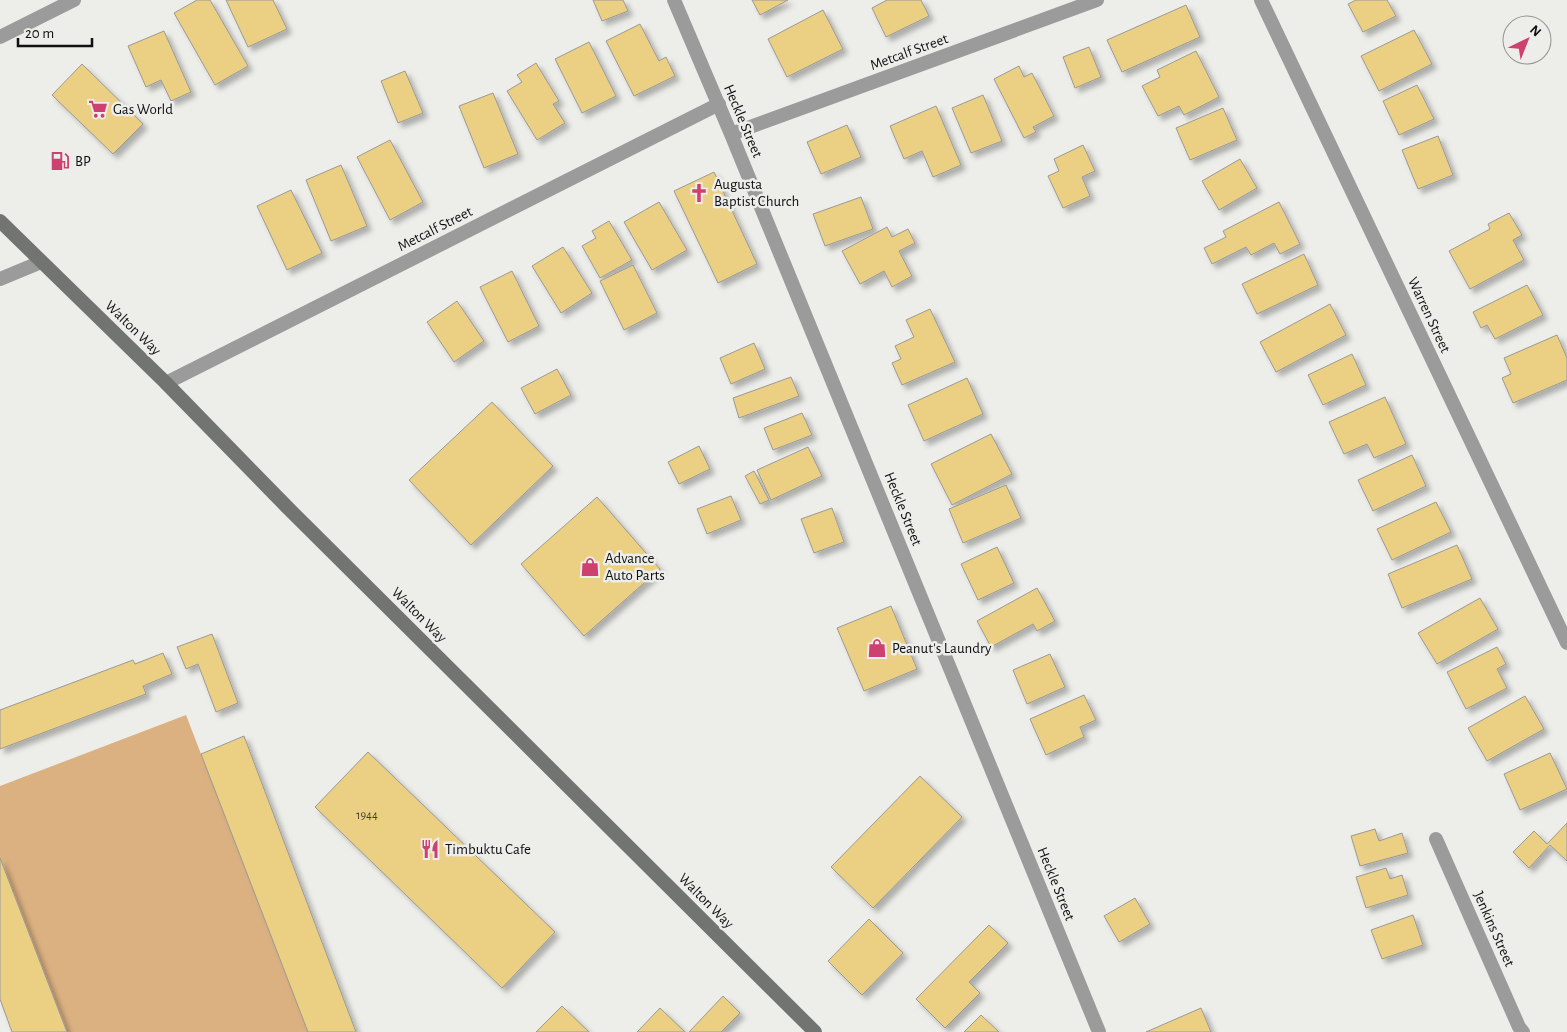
<svg xmlns="http://www.w3.org/2000/svg" width="1567" height="1032" font-family="'Alegreya Sans',sans-serif">
	<defs>
		<filter id="shadow"><feDropShadow dx="4.5" dy="4.5" stdDeviation="2.5" flood-color="#0004"/></filter>
	</defs>
	<rect width="100%" height="100%" fill="#ededea"/>
	<path fill="#dcb182" d="M186,715L308,1032H67L0,858V786Z"/>
	<path fill="#ebcf82" stroke="#9a9996" filter="url(#shadow)" d="M197,0H210L248,66L215,85L174,13Z
		M226,0H273L287,29L248,47Z
		M593,0H623L628,11L602,21Z
		M752,0H788L760,15Z
		M887,0H921L929,16L886,37L872,8Z
		M1356,0H1387L1396,16L1363,32L1348,4Z
		M1186,5L1200,37L1122,72L1107,40Z
		M823,10L843,49L787,77L768,39Z
		M640,24L659,61L666,57L675,76L634,96L606,41Z
		M1414,30L1432,64L1379,91L1361,56Z
		M164,31L191,92L171,101L161,80L146,87L128,46Z
		M589,42L616,96L582,113L555,59Z
		M1089,47L1101,77L1075,88L1063,57Z
		M1196,51L1219,97L1184,115L1179,106L1158,116L1142,86L1160,77L1157,70Z
		M536,63L559,101L553,104L565,123L537,140L507,91L522,82L517,75Z
		M82,64L143,124L113,154L52,95Z
		M1019,66L1024,77L1032,73L1054,116L1033,127L1036,132L1024,138L994,79Z
		M405,71L423,113L398,123L381,81Z
		M1417,85L1434,119L1399,135L1383,101Z
		M493,93L518,154L484,168L459,106Z
		M983,95L1002,141L971,153L952,108Z
		M936,106L961,165L933,177L922,151L904,159L890,126Z
		M1223,108L1237,140L1190,160L1176,128Z
		M847,125L861,157L821,174L807,142Z
		M1438,136L1453,175L1418,189L1402,150Z
		M390,140L423,202L390,220L357,157Z
		M1083,145L1095,171L1082,177L1090,196L1063,208L1048,176L1059,171L1054,159Z
		M1240,159L1257,188L1219,210L1202,181Z
		M341,165L367,226L331,241L306,180Z
		M714,172L757,264L718,283L674,191Z
		M291,190L322,253L287,270L257,206Z
		M861,197L873,229L825,246L813,214Z
		M659,202L687,250L652,270L624,222Z
		M1279,202L1300,244L1280,254L1274,243L1251,255L1246,247L1212,264L1204,248L1226,237L1223,231Z
		M1509,213L1522,235L1513,240L1524,260L1470,289L1449,251L1490,229L1488,224Z
		M609,221L632,260L600,278L582,246L596,238L592,231Z
		M887,227L892,237L908,229L915,243L899,251L912,276L892,287L884,271L860,284L842,251Z
		M563,247L592,293L561,313L532,266Z
		M1304,254L1318,285L1257,314L1242,284Z
		M633,265L657,313L624,330L600,281Z
		M512,271L539,326L508,342L480,287Z
		M1527,285L1543,315L1495,339L1487,325L1481,328L1473,312Z
		M457,301L484,341L454,362L427,322Z
		M1330,304L1346,335L1276,372L1260,342Z
		M930,309L955,362L902,385L892,363L901,359L895,346L914,337L906,320Z
		M1557,335L1567,358V380L1513,403L1502,378L1511,374L1504,358Z
		M754,343L765,369L731,384L720,358Z
		M1352,354L1366,385L1323,405L1308,375Z
		M557,369L571,395L535,414L521,388Z
		M791,377L799,396L739,418L733,398Z
		M967,378L983,414L924,441L908,405Z
		M1385,397L1406,444L1374,458L1367,444L1344,454L1329,422Z
		M492,402L553,466L471,545L409,480Z
		M802,413L812,435L773,450L764,428Z
		M991,434L1012,474L952,505L931,464Z
		M699,446L710,469L679,484L668,462Z
		M808,447L822,476L771,500L757,470Z
		M1412,455L1426,486L1373,511L1358,480Z
		M754,471L769,500L760,504L745,476Z
		M1006,485L1021,518L963,543L949,509Z
		M731,496L741,520L707,534L697,509Z
		M597,497L660,569L584,636L521,564Z
		M1436,502L1451,532L1392,560L1377,529Z
		M832,508L844,542L814,553L801,519Z
		M1457,545L1472,579L1402,608L1388,574Z
		M997,547L1014,583L978,600L961,564Z
		M1037,588L1055,621L1037,631L1033,624L991,647L977,621Z
		M1480,598L1498,629L1437,664L1418,633Z
		M891,606L917,669L864,691L837,628Z
		M212,634L238,703L216,712L198,664L186,669L177,647Z
		M1497,647L1506,664L1497,669L1507,688L1466,709L1447,672Z
		M163,653L172,674L143,686L146,694L0,749V710L133,660L135,664Z
		M1050,654L1065,687L1027,704L1013,670Z
		M1084,695L1096,720L1080,727L1084,737L1046,755L1030,719Z
		M1525,696L1544,729L1487,761L1468,728Z
		M244,736L356,1032H308L201,754Z
		M368,752L555,932L502,988L315,807Z
		M1550,753L1567,789L1520,810L1504,774Z
		M920,776L962,817L873,908L831,867Z
		M1567,823V861L1550,845L1529,868L1513,852L1534,831L1547,844Z
		M1375,829L1379,841L1402,833L1408,853L1360,866L1351,836Z
		M0,858L67,1032H12L0,999Z
		M1386,868L1390,879L1402,875L1408,895L1366,908L1356,877Z
		M1135,898L1150,924L1119,942L1104,916Z
		M1413,915L1423,945L1382,959L1371,930Z
		M869,919L903,953L862,995L828,961Z
		M989,925L1008,943L969,982L980,993L945,1028L916,999Z
		M723,996L740,1013L721,1032H689Z
		M562,1006L589,1032H536Z
		M660,1008L685,1032H637Z
		M1201,1008L1211,1032H1146Z
		M981,1015L999,1032H964Z"/>
	<g fill="none" stroke-linecap="round" stroke-linejoin="round">
		<path stroke="#9a9b9a" stroke-width="14" d="M674,0L731,134L1099,1032
			M1261,0L1567,643
			M0,37L74,0
			M731,134L1097,0
			M0,279L41,262
			M166,383L719,104
			M1436,839L1519,1027L1523,1032"/>
		<path stroke="#727472" stroke-width="14" d="M0,221L166,383L286,506L815,1032"/>
	</g>
	<defs>
		<g id="supermarket-bare" transform="scale(1.5)"><path d="M-6-5.5h2.5l.6 2H6L4.5 2H-2.5L-4.4-4H-6ZM-1.5 3.2a1.3 1.3 0 1 0 .1 0ZM3 3.2a1.3 1.3 0 1 0 .1 0Z" fill="#cd406f" stroke="#ededea" stroke-width="2.5" paint-order="stroke"/></g>
		<g id="fuel-bare" transform="scale(1.5)"><path d="M-5.5-6h7V0h2V4h1.3V-2.5L3-4.5l.8-.8L6-3V5H2.5V1h-1V6h-7ZM-4.2-4.7v3.2H.2V-4.7Z" fill="#cd406f" stroke="#ededea" stroke-width="2.5" paint-order="stroke"/></g>
		<g id="church-bare" transform="scale(1.5)"><path d="M-1.2-6h2.4v3.5h3.3v2.4h-3.3V6h-2.4V-.1h-3.3v-2.4h3.3Z" fill="#cd406f" stroke="#ededea" stroke-width="2.5" paint-order="stroke"/></g>
		<g id="shop-bare" transform="scale(1.5)"><path d="M-5-2.5h2.3a2.7 3.5 0 0 1 5.4 0H5L5.5 6h-11ZM-1.5-2.5h3a1.5 2.3 0 0 0-3 0Z" fill="#cd406f" stroke="#ededea" stroke-width="2.5" paint-order="stroke"/></g>
		<g id="restaurant-bare" transform="scale(1.5)"><path d="M-5-6h1v4h1v-4h1v4h1v-4h1v5L-1.5 .5V6h-2V.5L-5-1ZM5-6V6H3V1.5H1.5Q1.5-4 5-6Z" fill="#cd406f" stroke="#ededea" stroke-width="2.5" paint-order="stroke"/></g>
	</defs>
	<g fill-rule="evenodd">
		<use href="#supermarket-bare" x="98" y="109"/>
		<use href="#fuel-bare" x="60" y="161"/>
		<use href="#church-bare" x="699" y="193"/>
		<use href="#shop-bare" x="590" y="567"/>
		<use href="#shop-bare" x="877" y="648"/>
		<use href="#restaurant-bare" x="430" y="849"/>
	</g>
	<g text-anchor="middle" dominant-baseline="central" stroke-width="5" stroke-linejoin="round" paint-order="stroke">
		<g font-size="12" fill="#46402c">
			<text x="367" y="815">1944</text>
		</g>
		<g font-size="15" fill="#0f100f" stroke="#ededea">
			<text transform="translate(909 52) rotate(-20)">Metcalf Street</text>
			<text transform="translate(743 121) rotate(67)">Heckle Street</text>
			<text transform="translate(435 229) rotate(-27)">Metcalf Street</text>
			<text transform="translate(1429 315) rotate(65)">Warren Street</text>
			<text transform="translate(133 328) rotate(44)">Walton Way</text>
			<text transform="translate(903 509) rotate(68)">Heckle Street</text>
			<text transform="translate(419 615) rotate(45)">Walton Way</text>
			<text transform="translate(1056 884) rotate(68)">Heckle Street</text>
			<text transform="translate(706 901) rotate(45)">Walton Way</text>
			<text transform="translate(1494 929) rotate(66)">Jenkins Street</text>
		</g>
		<g font-size="15" fill="#0f100f" stroke="#ededea" text-anchor="start">
			<text x="113" y="109">Gas World</text>
			<text x="75" y="161">BP</text>
			<text x="714" y="184">Augusta<tspan x="714" dy="17">Baptist Church</tspan></text>
			<text x="605" y="558">Advance<tspan x="605" dy="17">Auto Parts</tspan></text>
			<text x="892" y="648">Peanut's Laundry</text>
			<text x="445" y="849">Timbuktu Cafe</text>
		</g>
	</g>
	<g transform="translate(1527 40) rotate(43)"><circle r="24" fill="#ededea" stroke="#949592"/>
	<path d="M0-4L9 19L0 12L-9 19Z" fill="#cd406f"/>
	<text y="-8" font-size="14" font-weight="bold" text-anchor="middle" fill="#0f100f">N</text>
	</g>
	<path d="M18 38v8h74v-8" fill="none" stroke="#0f100f" stroke-width="2.5"/>
	<text x="25" y="38" font-size="15" fill="#0f100f" stroke="#ededea" stroke-width="4" paint-order="stroke">20 m</text>
</svg>
